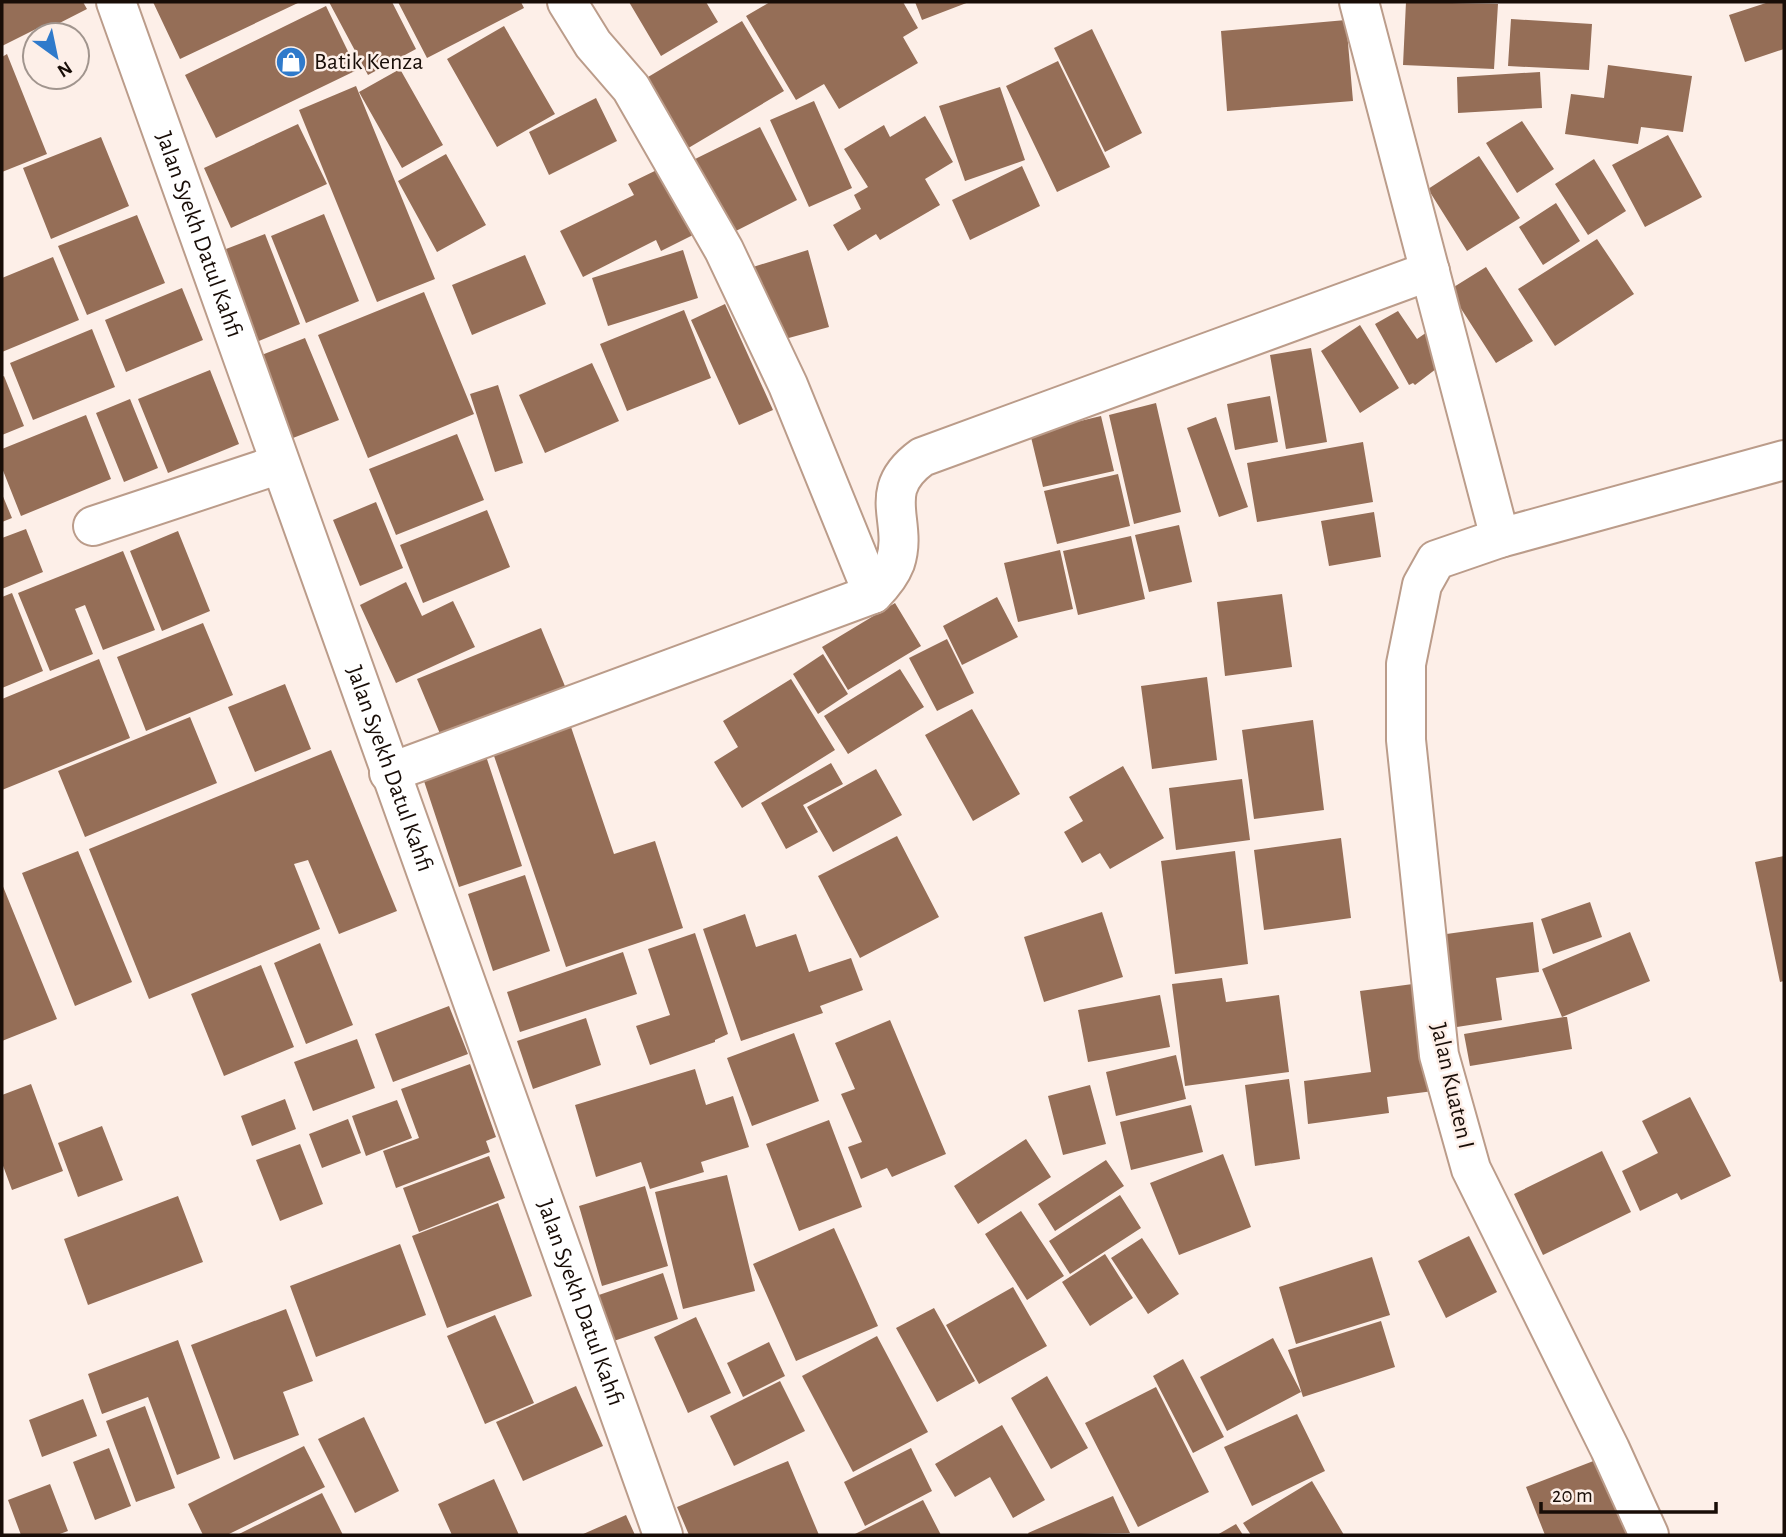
<svg xmlns="http://www.w3.org/2000/svg" width="1786" height="1537" font-family="'Alegreya Sans',sans-serif">
	<rect width="100%" height="100%" fill="#fdefe8"/>
	<path fill="#956e57" d="M2,2H83L87,9L40,33L38,28L2,46Z
		M153,2H300L180,59Z
		M329,2H392L416,49L368,75Z
		M398,2H521L524,8L427,58Z
		M629,2H706L718,22L661,56Z
		M770,2H903L918,28L903,37L918,63L839,109L824,84L796,100L746,16Z
		M915,2H969L922,20Z
		M1406,2L1498,4L1494,69L1403,65Z
		M1769,2H1784V49L1745,62L1729,15Z
		M326,6L357,70L216,138L185,75Z
		M1511,19L1592,24L1589,70L1508,66Z
		M1346,20L1353,101L1227,111L1221,31Z
		M742,21L784,91L685,150L643,80Z
		M504,26L555,114L497,147L447,59Z
		M1092,29L1142,133L1105,152L1054,48Z
		M7,54L47,154L2,172V57Z
		M1058,61L1110,167L1057,192L1006,86Z
		M1608,65L1692,76L1683,132L1641,127L1638,144L1565,134L1571,94L1604,98Z
		M400,69L443,145L402,168L359,92Z
		M1540,72L1542,108L1458,113L1457,77Z
		M356,86L435,279L377,302L299,110Z
		M1000,87L1025,160L965,181L939,106Z
		M596,98L617,141L549,175L529,132Z
		M814,101L852,188L809,207L770,120Z
		M925,116L953,162L925,179L940,205L880,240L876,234L848,251L833,225L861,209L854,195L868,187L844,149L884,125L890,137Z
		M1522,121L1554,169L1517,193L1486,143Z
		M298,124L327,184L231,228L204,168Z
		M760,127L797,200L726,236L689,162Z
		M1668,135L1702,197L1645,227L1612,165Z
		M101,137L129,206L51,239L23,168Z
		M446,154L486,225L437,252L398,181Z
		M1479,156L1520,218L1467,251L1428,189Z
		M1594,159L1626,211L1588,235L1555,184Z
		M665,166L697,233L661,251L656,240L583,277L560,231L634,195L628,184Z
		M1022,166L1040,206L970,240L952,200Z
		M1556,203L1580,241L1543,265L1519,227Z
		M324,214L359,301L306,323L271,236Z
		M137,215L165,283L87,315L58,246Z
		M265,234L300,324L249,345L213,254Z
		M1597,239L1634,294L1555,346L1518,289Z
		M683,250L698,298L608,326L592,278Z
		M808,250L829,327L774,342L753,267Z
		M525,255L546,304L472,335L452,285Z
		M53,257L79,320L2,352V278Z
		M1486,267L1533,341L1496,363L1449,290Z
		M182,288L203,340L126,372L105,320Z
		M424,292L474,414L368,458L318,335Z
		M725,304L773,410L739,425L691,320Z
		M684,310L711,378L627,411L600,344Z
		M1398,311L1417,339L1430,330L1449,359L1415,385L1413,383L1409,385L1375,324Z
		M1360,325L1399,388L1360,413L1321,351Z
		M92,329L115,387L33,420L10,363Z
		M305,338L339,420L293,438L259,356Z
		M1311,348L1327,442L1286,449L1270,355Z
		M592,363L619,421L545,453L519,395Z
		M210,370L239,444L168,473L138,399Z
		M4,376L24,426L2,435V377Z
		M498,385L523,463L495,472L470,394Z
		M1270,396L1278,442L1235,450L1227,404Z
		M130,399L158,468L124,482L96,413Z
		M1156,403L1181,512L1134,524L1109,415Z
		M86,415L111,479L21,516L2,468V449Z
		M1101,416L1114,471L1043,487L1030,433Z
		M1216,417L1248,507L1219,517L1187,428Z
		M457,434L484,500L396,535L369,469Z
		M1363,442L1373,502L1257,522L1247,463Z
		M1118,474L1130,526L1057,544L1044,491Z
		M2,494L12,518L2,522Z
		M376,502L403,568L360,586L333,520Z
		M487,510L510,567L423,603L400,545Z
		M1374,512L1381,557L1329,566L1321,521Z
		M1179,525L1192,582L1149,592L1135,535Z
		M26,529L43,572L2,589V538Z
		M178,531L210,611L162,631L130,551Z
		M1131,536L1145,599L1078,615L1063,551Z
		M1060,550L1073,609L1018,622L1004,563Z
		M123,551L155,630L103,650L85,605L75,609L93,654L50,671L18,593Z
		M406,582L422,616L453,601L475,647L396,683L360,605Z
		M12,593L43,671L2,688V597Z
		M1282,594L1292,667L1225,676L1217,602Z
		M997,597L1018,637L962,665L943,626Z
		M895,603L921,646L848,690L822,647Z
		M203,623L233,695L146,731L117,657Z
		M541,628L569,696L446,748L417,679Z
		M947,639L974,693L937,711L909,658Z
		M823,654L848,694L818,714L793,674Z
		M99,659L130,738L2,790V699Z
		M900,669L924,707L848,754L824,716Z
		M1207,677L1217,760L1152,769L1141,686Z
		M791,679L835,750L742,808L714,762L738,747L723,721Z
		M285,684L311,749L255,772L228,707Z
		M972,709L1020,794L973,821L925,735Z
		M190,717L217,783L85,837L58,771Z
		M1313,720L1324,810L1254,819L1242,730Z
		M571,727L614,854L655,841L683,928L566,967L493,753Z
		M331,750L397,911L339,934L308,860L294,864L320,929L149,999L89,849Z
		M485,753L522,866L459,887L422,775Z
		M831,763L843,784L803,805L818,832L786,849L761,803Z
		M1123,766L1164,838L1110,869L1100,853L1082,863L1064,832L1083,821L1069,797Z
		M876,769L902,815L833,852L807,807Z
		M1242,779L1250,840L1176,850L1169,788Z
		M897,836L939,917L860,958L818,876Z
		M1341,838L1351,918L1264,930L1254,850Z
		M78,851L132,982L75,1006L22,873Z
		M1235,851L1248,964L1175,974L1161,861Z
		M1784,856V981L1780,982L1755,862Z
		M525,875L550,951L493,971L468,894Z
		M2,884L57,1019L2,1041Z
		M1590,902L1602,937L1553,954L1541,919Z
		M1102,912L1123,977L1044,1002L1024,937Z
		M745,914L756,947L796,934L809,972L851,958L863,990L820,1006L823,1013L741,1041L703,929Z
		M1533,922L1539,972L1496,978L1502,1020L1444,1029L1432,936Z
		M1630,932L1650,981L1562,1017L1542,969Z
		M695,933L728,1034L715,1040V1042L650,1065L636,1026L670,1015L648,949Z
		M320,943L353,1025L306,1044L274,963Z
		M623,952L637,994L520,1032L507,992Z
		M261,965L294,1047L224,1076L191,994Z
		M1222,978L1226,1002L1279,995L1289,1072L1185,1086L1172,984Z
		M1428,982L1441,1090L1387,1097L1389,1113L1308,1124L1304,1081L1371,1072L1360,991Z
		M1160,995L1170,1047L1088,1062L1078,1010Z
		M449,1006L468,1054L393,1082L375,1034Z
		M1564,1017H1567L1572,1049L1470,1066L1464,1034Z
		M586,1018L601,1065L533,1089L517,1041Z
		M890,1020L946,1154L892,1177L887,1168L861,1179L848,1147L862,1142L841,1094L855,1089L835,1043Z
		M794,1033L819,1101L752,1126L727,1058Z
		M357,1039L375,1088L313,1111L294,1062Z
		M1176,1055L1186,1099L1116,1116L1106,1072Z
		M470,1064L496,1137L486,1141L490,1152L396,1188L383,1151L419,1138L401,1089Z
		M695,1069L706,1105L733,1096L749,1147L701,1162L704,1172L650,1189L641,1162L596,1177L575,1105Z
		M1289,1079L1300,1159L1255,1166L1245,1085Z
		M31,1084L63,1171L12,1190L2,1163V1095Z
		M1090,1085L1106,1144L1063,1155L1048,1096Z
		M1690,1097L1731,1176L1681,1200L1677,1193L1640,1211L1622,1171L1658,1153L1642,1121Z
		M285,1099L296,1129L252,1146L241,1116Z
		M397,1100L412,1138L366,1156L352,1116Z
		M1191,1105L1203,1152L1131,1170L1120,1122Z
		M348,1119L361,1153L322,1168L309,1134Z
		M829,1120L862,1207L799,1231L766,1144Z
		M102,1126L123,1180L78,1197L58,1143Z
		M1026,1139L1051,1177L978,1224L954,1186Z
		M300,1144L323,1204L280,1221L256,1160Z
		M1602,1151L1631,1212L1543,1255L1514,1194Z
		M1223,1154L1251,1227L1179,1255L1150,1183Z
		M489,1156L505,1198L419,1232L403,1188Z
		M1106,1160L1124,1186L1055,1231L1038,1204Z
		M727,1175L755,1291L683,1309L655,1192Z
		M645,1186L668,1266L602,1286L579,1206Z
		M1120,1195L1141,1228L1070,1274L1049,1241Z
		M178,1196L203,1262L88,1305L64,1239Z
		M498,1203L532,1296L447,1328L412,1236Z
		M1021,1211L1064,1276L1027,1300L985,1234Z
		M834,1228L878,1326L796,1361L753,1264Z
		M1469,1236L1497,1292L1446,1318L1418,1261Z
		M1142,1238L1179,1294L1148,1314L1111,1258Z
		M400,1244L426,1315L316,1357L290,1286Z
		M1105,1254L1133,1298L1090,1326L1062,1282Z
		M1372,1257L1390,1315L1296,1344L1279,1287Z
		M663,1273L678,1319L608,1343L593,1297Z
		M1013,1287L1047,1346L979,1384L946,1325Z
		M934,1308L975,1381L937,1402L896,1328Z
		M286,1309L313,1381L283,1392L299,1435L234,1460L191,1345Z
		M495,1315L534,1403L485,1424L447,1336Z
		M696,1317L731,1393L688,1413L654,1337Z
		M1381,1321L1395,1367L1303,1397L1288,1350Z
		M877,1336L928,1432L853,1472L802,1376Z
		M1273,1338L1301,1392L1227,1431L1200,1377Z
		M178,1340L220,1458L177,1475L148,1397L102,1414L88,1374Z
		M769,1342L785,1376L743,1397L727,1363Z
		M1183,1359L1224,1437L1193,1453L1153,1376Z
		M1047,1376L1088,1448L1051,1469L1011,1398Z
		M780,1381L805,1431L734,1466L710,1416Z
		M576,1386L603,1446L523,1481L496,1422Z
		M1156,1387L1209,1492L1138,1527L1085,1423Z
		M83,1399L97,1436L42,1457L29,1420Z
		M145,1406L175,1488L136,1502L106,1421Z
		M1297,1414L1325,1471L1252,1506L1224,1447Z
		M364,1417L399,1491L355,1513L318,1439Z
		M1002,1425L1045,1500L1013,1518L990,1477L955,1497L935,1464Z
		M304,1446L325,1487L227,1535H203L188,1504Z
		M109,1448L131,1506L95,1520L73,1462Z
		M911,1448L932,1491L865,1526L844,1482Z
		M1609,1455L1641,1535H1545L1526,1487Z
		M788,1461L819,1535H689L677,1507Z
		M494,1479L519,1535H452L438,1504Z
		M1312,1481L1344,1535H1251L1243,1523Z
		M50,1484L68,1531L57,1535H21L8,1500Z
		M322,1493L343,1535H237Z
		M1113,1496L1130,1533L1029,1535L1028,1533Z
		M923,1500L941,1535H853Z
		M626,1515L635,1535H581Z
		M1236,1524L1243,1535H1217Z"/>
	<g fill="none" stroke-linecap="round" stroke-linejoin="round">
		<g stroke="#bb9c8a" stroke-width="42">
			<g id="minor">
				<path id="s1" d="M116,2L663,1535"/>
				<path d="M567,2L593,44L631,88L724,250L788,385L873,594"/>
				<path d="M1359,2L1500,538"/>
				<path d="M93,526L280,464"/>
				<path d="M389,773L873,594C882,585 890,576 895,563C909,521 874,492 922,457L1430,271"/>
				<path d="M1649,1535L1610,1449L1471,1169L1439,1055L1406,740V664L1422,585L1436,560L1500,538L1784,460"/>
			</g>
		</g>
		<use href="#minor" stroke="#fff" stroke-width="38"/>
	</g>
	<defs>
		<g id="shop-disc" transform="scale(1.575)"><circle r="9.5" fill="#2f7acb" stroke="#fdefe8"/><path d="M-5-2.5h2.3a2.7 3.5 0 0 1 5.4 0H5L5.5 6h-11ZM-1.5-2.5h3a1.5 2.3 0 0 0-3 0Z" fill="#fff"/></g>
	</defs>
	<g fill-rule="evenodd">
		<use href="#shop-disc" x="291" y="62"/>
	</g>
	<g text-anchor="middle" dominant-baseline="central" stroke-width="5" stroke-linejoin="round" paint-order="stroke">
		<g font-size="24" fill="#180d07" stroke="#fdefe8" text-anchor="start">
			<text x="314" y="62">Batik Kenza</text>
		</g>
		<g font-size="24" fill="#180d07" stroke="#fdefe8">
			<text stroke="none"><textPath href="#s1" startOffset="247">Jalan Syekh Datul Kahfi</textPath></text>
			<text stroke="none"><textPath href="#s1" startOffset="814">Jalan Syekh Datul Kahfi</textPath></text>
			<text transform="translate(1452 1086) rotate(77)">Jalan Kuaten I</text>
			<text stroke="none"><textPath href="#s1" startOffset="1381">Jalan Syekh Datul Kahfi</textPath></text>
		</g>
	</g>
	<rect width="1786" height="1537" fill="none" stroke="#180d07" stroke-width="7"/>
	<g transform="translate(56 56) rotate(147)"><circle r="33" fill="#fdefe8" stroke="#a1958e" stroke-width="2"/>
	<path d="M0-5L12 26L0 18L-12 26Z" fill="#2f7acb"/>
	<text y="-10" font-size="19" font-weight="bold" text-anchor="middle" fill="#180d07">N</text>
	</g>
	<path d="M1541 1502v10h175v-10" fill="none" stroke="#180d07" stroke-width="3.5"/>
	<text x="1552" y="1502" font-size="21" fill="#180d07" stroke="#fdefe8" stroke-width="5" paint-order="stroke">20 m</text>
</svg>
